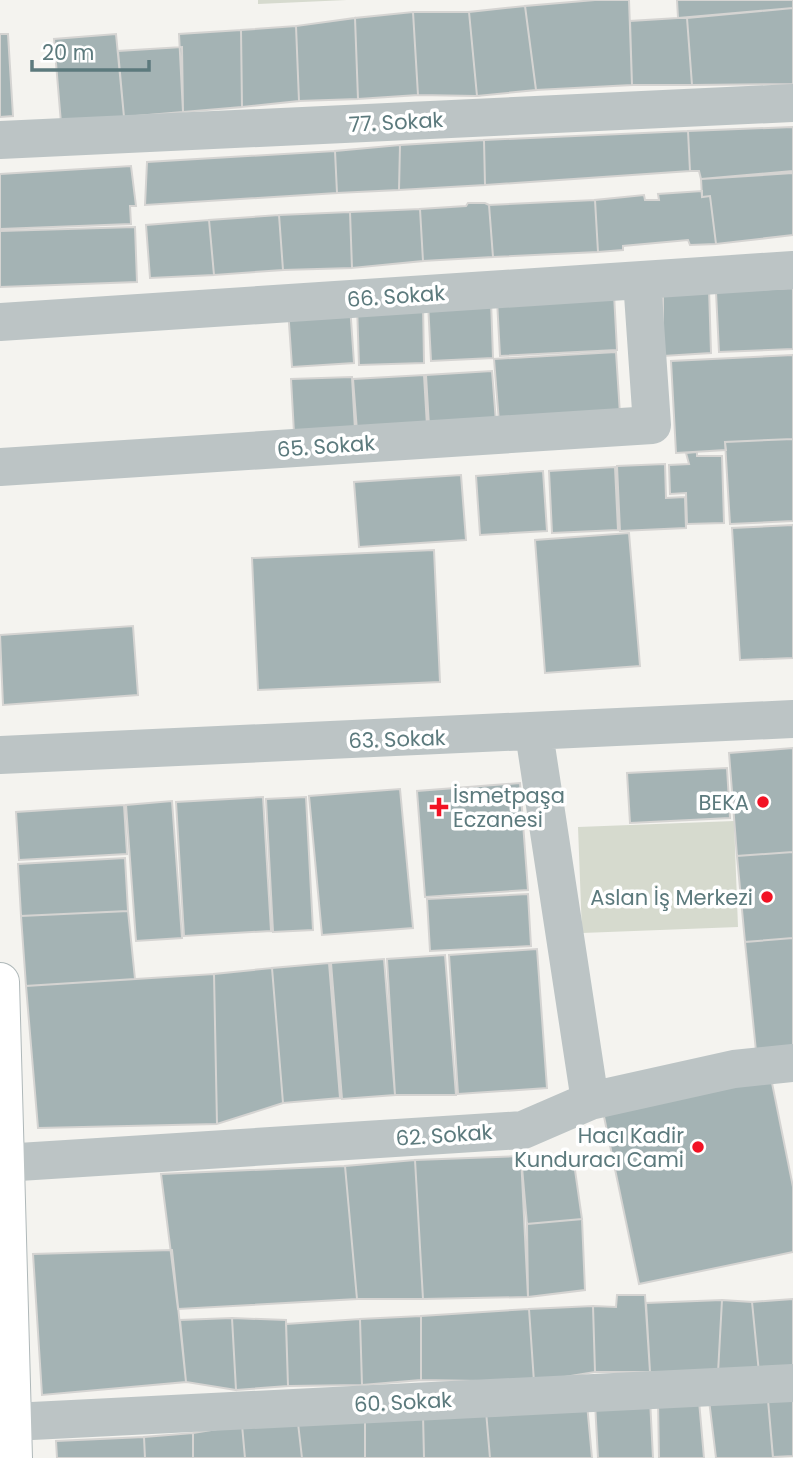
<svg xmlns="http://www.w3.org/2000/svg" width="793" height="1458" font-family="Poppins,sans-serif">
	<rect width="100%" height="100%" fill="#f4f3ef"/>
	<path fill="#d6dace" d="M258,0H347L258,4Z
		M734,821L738,927L582,933L578,827Z"/>
	<path fill="#a4b3b4" stroke="#d5d4d2" stroke-width="2" d="M595,0H629L632,85L536,90L525,6Z
		M677,0H793V8L678,18Z
		M525,6L536,90L477,96L469,12Z
		M793,8V84L692,85L687,18Z
		M413,12L418,95L358,99L355,18Z
		M413,12H469L477,96L418,95Z
		M355,18L358,99L299,101L296,26Z
		M678,18H687L692,85H632L630,21Z
		M296,26L299,101L242,107L241,30Z
		M241,30L242,107L183,112L179,34Z
		M0,34H8L13,116L0,117Z
		M116,34L124,117L61,123L54,39Z
		M182,47L183,112L124,117L118,51Z
		M793,127V171L701,179L699,171H690L688,131Z
		M688,131L690,171L485,185L484,140Z
		M484,140L485,185L399,190L400,145Z
		M400,145L399,190L337,193L335,151Z
		M335,151L337,193L145,205L147,162Z
		M131,166L136,206H130L131,224L0,229V174Z
		M793,173V235L716,244L710,196L702,197L701,179Z
		M702,191V197L710,196L716,244L690,245L688,240L623,246V250L598,252L595,200L644,195L645,200H659L658,194Z
		M595,200L598,252L493,257L489,205Z
		M468,203H485L489,205L493,257L423,261L420,209L466,206Z
		M420,209L423,261L352,268L350,212Z
		M350,212L352,268L283,270L279,215Z
		M279,215L283,270L214,275L209,220Z
		M209,220L214,275L150,278L146,225Z
		M135,227L137,282L0,287V231Z
		M709,288L711,353L663,356V290Z
		M793,288V349L719,352L716,292Z
		M614,294L617,350L500,356L497,300Z
		M491,300L493,358L431,361L428,303Z
		M423,303L424,363L359,365L357,305Z
		M350,305L354,363L292,367L288,309Z
		M616,352L620,414L499,422L494,359Z
		M793,355V439L725,442L726,450L676,453L671,361Z
		M492,371L496,422L429,426L426,375Z
		M424,375L427,426L357,431L353,379Z
		M352,377L355,430L294,433L291,379Z
		M793,439V521L730,524L725,442Z
		M697,452V456H722L724,523L687,524L686,493L670,494L669,465L689,464L686,453Z
		M665,464L666,498L685,497L686,528L620,531L617,466Z
		M615,467L618,530L552,533L549,471Z
		M543,471L547,531L480,535L476,476Z
		M461,475L466,540L359,547L354,482Z
		M793,525V658L740,660L732,528Z
		M629,533L640,666L545,673L535,540Z
		M434,550L440,682L258,690L252,558Z
		M133,626L138,695L3,705L0,635Z
		M793,748V852L737,856L729,753Z
		M727,768L730,818L630,823L627,773Z
		M520,783L528,890L425,897L417,791Z
		M400,789L413,928L322,935L309,796Z
		M263,797L271,931L184,936L176,802Z
		M306,797L313,930L273,932L266,799Z
		M172,801L182,938L136,941L126,805Z
		M124,805L127,854L19,860L16,812Z
		M793,852V938L745,942L737,856Z
		M125,858L128,911L21,916L18,864Z
		M528,894L531,946L430,951L427,899Z
		M128,911L135,979L26,986L21,916Z
		M793,938V1048L756,1051L745,942Z
		M537,949L547,1088L458,1094L449,955Z
		M445,955L456,1095H395L387,959Z
		M384,959L395,1095L342,1099L331,963Z
		M329,963L340,1098L283,1103L272,968Z
		M272,968L283,1103L217,1124L214,974Z
		M214,974L217,1124L38,1128L26,986Z
		M770,1073L793,1187V1252L639,1284L602,1107Z
		M521,1156H573L582,1219L527,1224Z
		M521,1156L528,1297L423,1299L415,1160Z
		M415,1160L423,1299H357L345,1166Z
		M345,1166L357,1299L178,1309L161,1174Z
		M582,1219L585,1290L528,1297L527,1224Z
		M172,1250L186,1382L42,1395L33,1254Z
		M617,1295H645L650,1372H595L593,1306L616,1307Z
		M793,1299V1371L759,1373L752,1302Z
		M722,1300L718,1373L650,1372L646,1303Z
		M722,1300L752,1302L759,1373H718Z
		M593,1306L595,1372L534,1382L529,1309Z
		M529,1309L534,1382L421,1380V1316Z
		M421,1316V1380L362,1385L360,1319Z
		M232,1318L236,1390L186,1382L180,1320Z
		M232,1318L286,1320L288,1386L236,1390Z
		M360,1319L362,1385L288,1386L286,1324Z
		M793,1398V1456L773,1457L768,1400Z
		M650,1399L653,1458H598L595,1403Z
		M658,1400L699,1401L704,1458H659Z
		M709,1400H768L773,1458H716Z
		M587,1404L592,1458H490L486,1411Z
		M486,1411L490,1458H424L423,1414Z
		M423,1414L424,1458H365V1420Z
		M365,1420V1458H302L298,1423Z
		M298,1423L302,1458H245L242,1425Z
		M242,1425L245,1458H193V1433Z
		M193,1433V1458H145L144,1437Z
		M144,1437L145,1458H57L56,1441Z"/>
	<g fill="none" stroke-linecap="round" stroke-linejoin="round">
		<g stroke="#afb8b9" stroke-width="40">
			<path id="major" d="M0,982L13,1458"/>
		</g>
		<path stroke="#bcc4c5" stroke-width="38" d="M0,140L793,103
			M0,322L793,270
			M0,467L652,425L642,280
			M0,755L793,719
			M590,1101L734,1069L793,1063
			M3,1163L523,1130L590,1101L534,733
			M12,1422L793,1383"/>
		<use href="#major" stroke="#fff" stroke-width="38"/>
	</g>
	<g fill="#f21224" stroke="#fff" stroke-width="2.5">
		<circle cx="763" cy="802" r="7"/>
		<path d="M435.5 796.5h7v7h7v7h-7v7h-7v-7h-7v-7h7z"/>
		<circle cx="767" cy="897" r="7"/>
		<circle cx="698" cy="1147" r="7"/>
	</g>
	<g text-anchor="middle" dominant-baseline="central" stroke-width="7" stroke-linejoin="round" paint-order="stroke">
		<g font-size="21" fill="#5c7a7d" stroke="#fff">
			<text transform="translate(396 122) rotate(-3)">77. Sokak</text>
			<text transform="translate(396 296) rotate(-4)">66. Sokak</text>
			<text transform="translate(326 446) rotate(-4)">65. Sokak</text>
			<text transform="translate(397 739) rotate(-2)">63. Sokak</text>
			<text transform="translate(444 1135) rotate(-4)">62. Sokak</text>
			<text transform="translate(403 1402) rotate(-3)">60. Sokak</text>
		</g>
		<g font-size="21" fill="#5c7a7d" stroke="#fff" text-anchor="end">
			<text x="453" y="795" text-anchor="start">İsmetpaşa<tspan x="453" dy="24">Eczanesi</tspan></text>
			<text x="749" y="802">BEKA</text>
			<text x="753" y="897">Aslan İş Merkezi</text>
			<text x="684" y="1135">Hacı Kadir<tspan x="684" dy="24">Kunduracı Cami</tspan></text>
		</g>
	</g>
	<path d="M32 60v10h117v-10" fill="none" stroke="#5c7a7d" stroke-width="3.5"/>
	<text x="42" y="60" font-size="21" fill="#5c7a7d" stroke="#ffffff" stroke-width="5" paint-order="stroke">20 m</text>
</svg>
